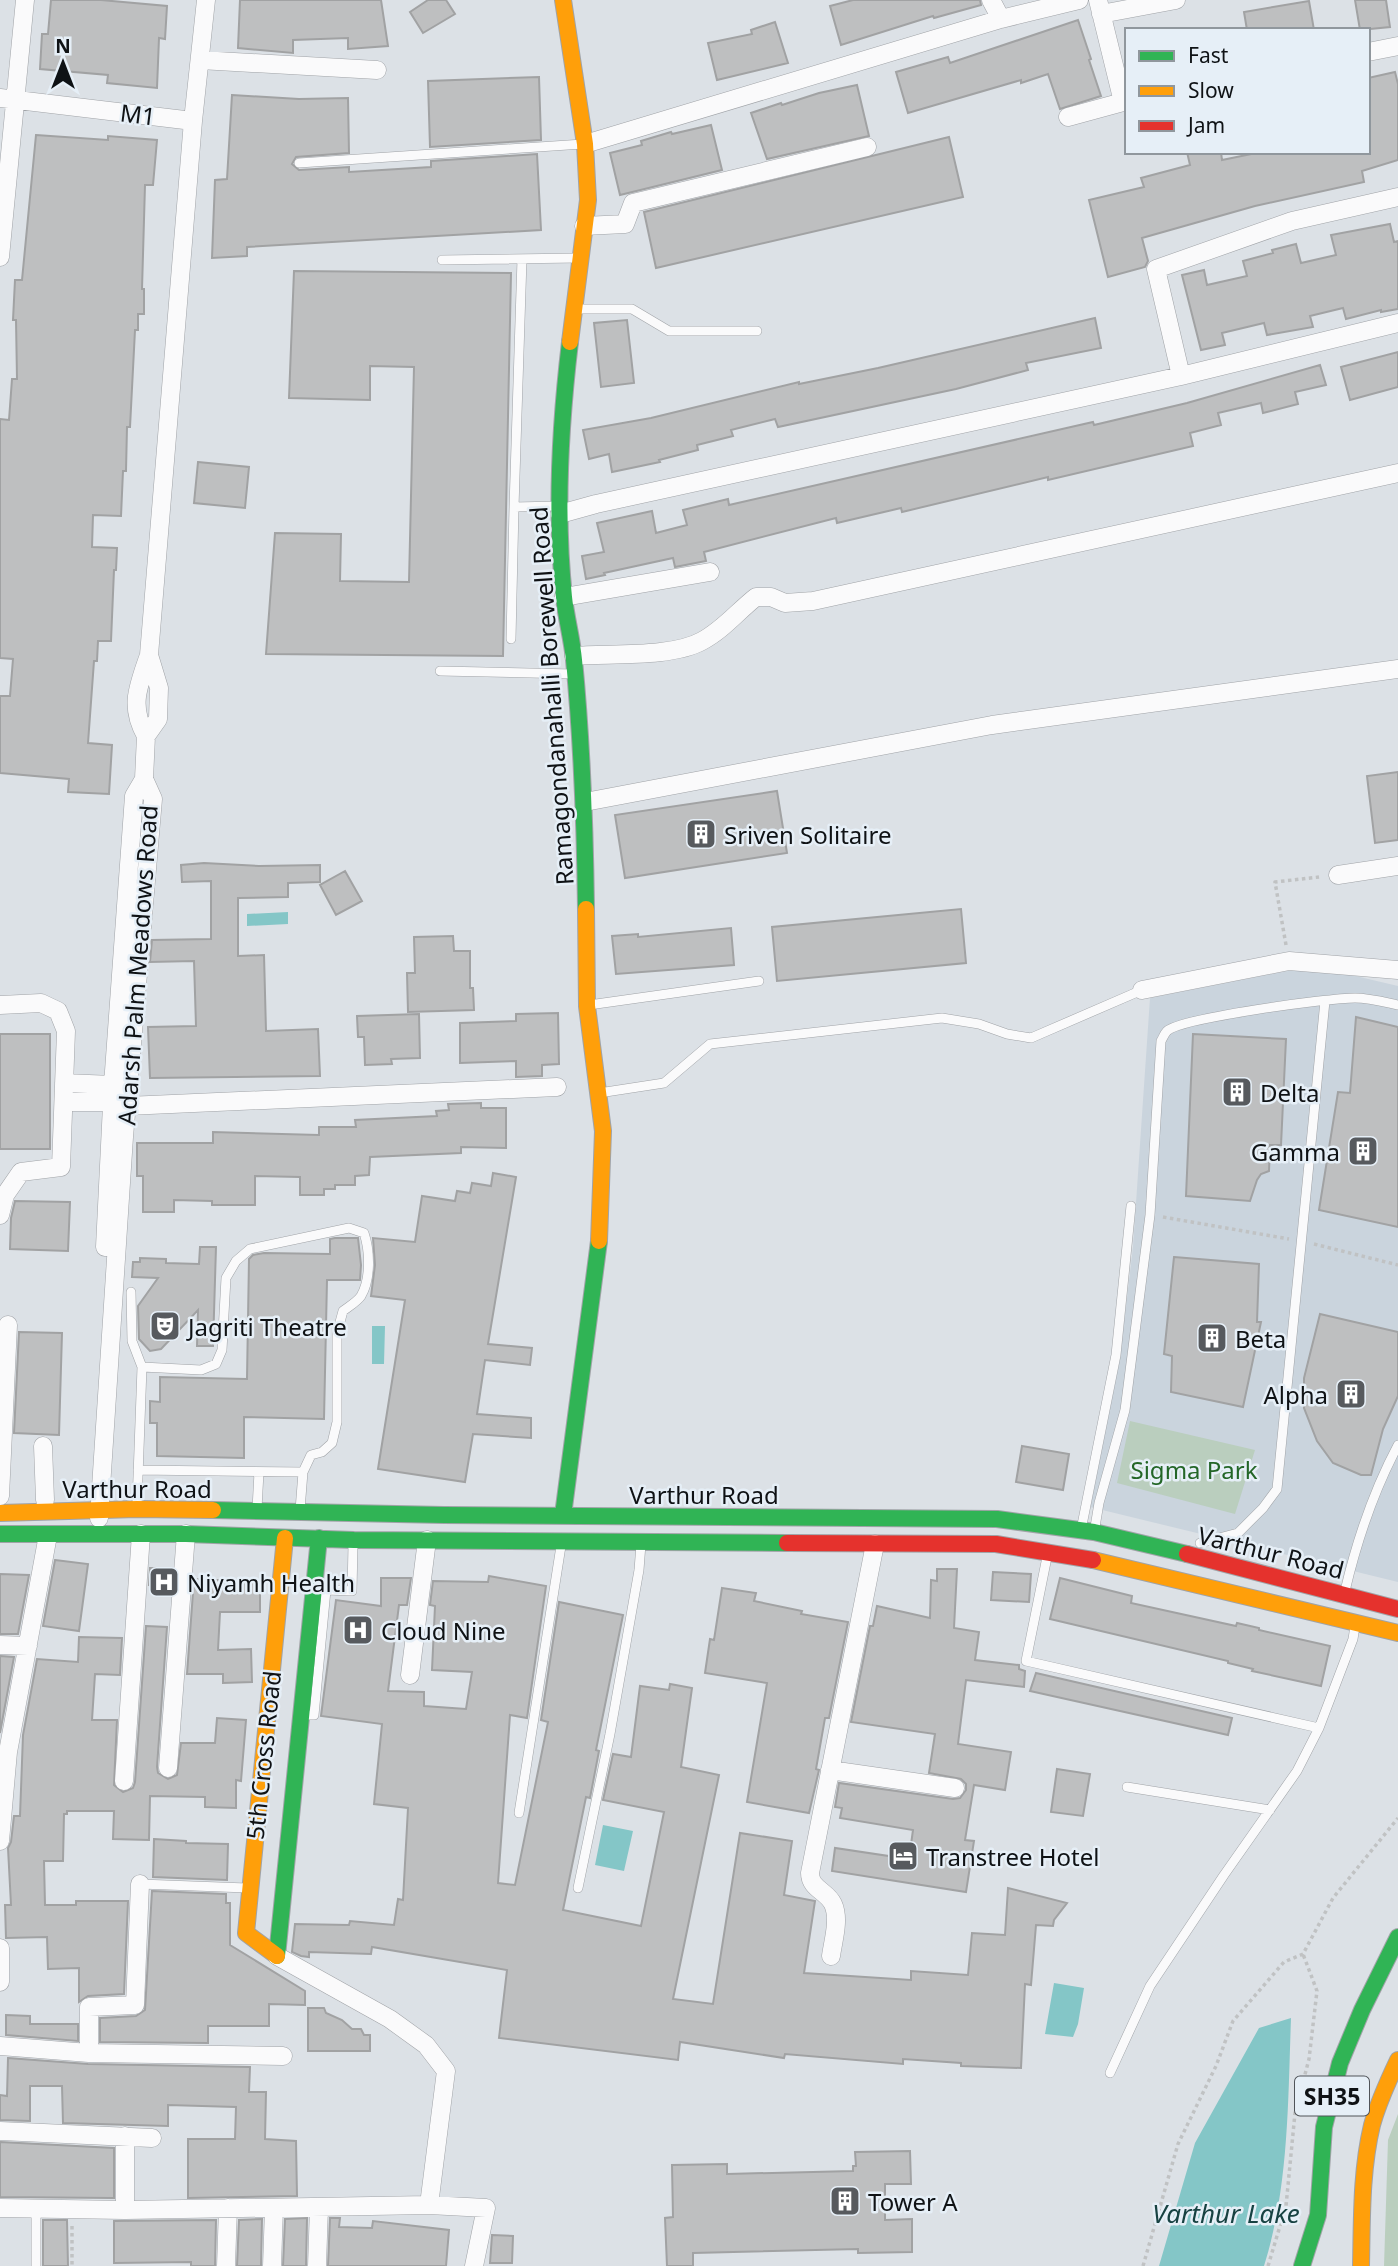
<svg xmlns="http://www.w3.org/2000/svg" width="1398" height="2266" font-family="'Noto Sans',sans-serif">
	<rect width="100%" height="100%" fill="#dce1e6"/>
	<path fill="#cad4dd" d="M1313,966L1398,986V1582L1090,1507L1120,1356L1133,1247L1150,998Z"/>
	<path fill="#bacebe" d="M1130,1421L1255,1450L1235,1514L1117,1483Z
		M1398,2114V2266H1384L1388,2140Z"/>
	<path fill="#84c6c7" d="M288,912V924L247,926V914Z
		M372,1326H385L384,1364H372Z
		M603,1825L633,1831L624,1871L595,1865Z
		M1054,1983L1084,1988L1078,2024L1073,2037L1045,2034Z
		M1291,2018C1288,2100 1289,2187 1264,2266H1159L1195,2143L1259,2028Z"/>
	<path fill="#bebfc0" stroke="#a1a2a3" stroke-width="2" d="M51,0H101L167,6L165,39L159,38L157,88L107,83L108,75L40,69L42,34H48Z
		M240,0H381L388,46L348,49V38L293,40V53L238,48Z
		M428,0H446L455,14L423,33L410,12Z
		M853,0H980L981,5L934,18L933,16L841,45L830,6Z
		M1355,0H1386L1390,27L1360,30Z
		M1309,1L1314,30H1247L1244,12Z
		M1078,20L1091,59L1089,60L1101,96L1060,109L1048,74L1021,83V80L908,113L896,72L948,57L950,63Z
		M775,22L788,63L717,80L708,43L752,34L751,30Z
		M1395,72L1398,84V160L1362,171L1364,182L1255,206L1142,238L1148,261L1145,267L1108,277L1089,200L1144,187L1141,178L1190,165L1187,152H1221L1222,160L1261,152H1368V78Z
		M539,77L541,140L430,147L428,81Z
		M857,85L869,136L767,159L751,113L781,103L782,105L819,93Z
		M232,95L299,99L348,98L349,153L296,157L292,164L299,170L349,167V172L431,167V161L537,154L541,230L247,247V256L212,258L215,180L227,179Z
		M711,125L722,170L620,195L610,153L642,145L641,141L671,132L672,134Z
		M36,135L108,140V136L157,140L153,185H145L142,289H144V314H138V330H135L130,427H127L126,471H123L121,516L93,515L92,547L117,548L116,570H114L111,641H98L97,661H94L88,743L112,745L109,794L68,792L69,779L0,773V696H10L13,659L0,658V419L9,420L12,379H17L16,320H13L15,280H22Z
		M949,137L963,197L656,268L644,212Z
		M1390,224L1394,242L1398,241V309L1381,312V310L1346,319L1343,308L1310,316L1313,327L1267,335L1264,323L1222,333L1225,345L1201,350L1182,275L1204,270L1207,285L1247,276L1243,261L1273,253L1272,250L1296,244L1301,263L1336,255L1331,235Z
		M294,271L511,273L503,656L266,654L275,533L341,534L340,581L409,582L414,367L370,366V400L289,398Z
		M1095,318L1101,348L1026,363L1028,370L956,389L778,427L775,419L731,430L733,436L697,445L698,450L659,460L660,462L612,472L609,454L589,459L583,430L651,418L799,382V384L878,368Z
		M627,320L634,383L601,387L594,323Z
		M1398,352V387L1350,400L1341,367Z
		M1320,365L1326,385L1295,392L1298,404L1263,413L1261,403L1218,413L1221,425L1190,433L1193,446L1048,480V477L902,512L901,508L837,523L836,518L704,552L706,561L675,567L673,558L604,573L605,575L586,579L582,556L604,552L597,523L652,511L656,533L687,525L683,510L728,499L729,505L1093,422L1094,425L1187,403Z
		M198,462L249,467L245,508L194,503Z
		M1398,772V840L1375,843L1367,776Z
		M777,791L787,853L625,878L615,815Z
		M204,863L259,866L320,865V882L288,883V897L238,898V956L264,955L266,1031L318,1029L320,1076L150,1078L148,1027L196,1026L194,961L150,962L152,940L211,939V881L182,882L181,865Z
		M345,871L362,901L336,915L320,885Z
		M961,909L966,963L777,981L772,927Z
		M731,928L734,965L616,974L612,936L638,934V937Z
		M453,936L454,951H470V988H473L474,1010L408,1012L407,973H415L414,937Z
		M558,1013L559,1064L542,1065V1076L516,1077V1061L460,1063V1023L516,1021V1014Z
		M419,1014L420,1058L391,1059L392,1064L365,1065L364,1037H358L357,1016Z
		M1356,1017L1398,1027V1227L1319,1210L1338,1092L1350,1093Z
		M0,1034H50V1149H0Z
		M1193,1034L1286,1039L1281,1145H1270L1269,1171L1261,1174L1257,1180L1250,1201L1186,1196Z
		M481,1103V1108H506V1148L461,1147V1153L370,1157L369,1175L355,1176V1185H335V1189H324V1195H300V1177L255,1176V1205H212V1201L174,1200V1212H143V1176H137V1143H213V1132L319,1135V1127H356L355,1120L437,1116L436,1111L449,1110L448,1104Z
		M493,1173L516,1177L488,1344L532,1348L530,1365L485,1360L477,1414L531,1418V1438L473,1434L465,1482L378,1469L405,1300L371,1296L375,1265L373,1238L415,1242L422,1196L455,1201L457,1191L470,1193L472,1183L491,1186Z
		M15,1201L70,1202L68,1251L10,1249L11,1218Z
		M335,1238H358L361,1265L360,1280H327L324,1419L244,1417V1458L157,1456V1423H150V1401L160,1402V1377L247,1379L249,1259L253,1255L264,1253L330,1254V1239Z
		M200,1247H216L213,1346H197L198,1310L161,1349L150,1351L139,1339L138,1306L158,1278L132,1277L133,1262H140V1258L166,1259V1263L199,1264Z
		M1174,1257L1259,1264L1257,1322H1261L1243,1407L1171,1392L1172,1356L1164,1354Z
		M1320,1314L1398,1332V1396L1383,1429L1371,1475H1361L1333,1463L1317,1441L1304,1408V1378Z
		M19,1332L62,1333L59,1435L14,1433Z
		M1022,1446L1069,1454L1063,1490L1016,1482Z
		M55,1560L88,1564L79,1631L43,1626Z
		M150,1568L172,1569L171,1586L149,1585Z
		M937,1569H957L954,1628L979,1632L975,1660L1019,1665V1669L1025,1671L1024,1687L966,1680L958,1744L1011,1752L1005,1790L974,1785L965,1840L974,1841L966,1892L832,1871L835,1848L909,1859L913,1830L840,1818L842,1808L835,1807L839,1783L953,1799L960,1798L966,1790V1784L961,1779L929,1773L935,1734L851,1722L870,1626H873L877,1606L930,1618L931,1580L937,1581Z
		M993,1572L1031,1574L1029,1602L991,1600Z
		M0,1574L29,1575L18,1634H0Z
		M489,1576L546,1586L527,1718L510,1715L498,1883L515,1885L548,1722L541,1720L559,1602L623,1615L596,1750L599,1751L590,1798L586,1797L563,1910L641,1926L664,1812L603,1800L613,1754L631,1757L640,1686L669,1690L670,1684L692,1688L681,1767L719,1775L673,1999L713,2004L740,1833L792,1841L784,1895L815,1901L804,1973L911,1980V1971L968,1975L972,1933L1005,1935L1008,1888L1067,1903L1054,1920L1053,1926L1036,1925L1031,1985L1025,1984L1021,2068L961,2066V2063L903,2059V2064L785,2054L784,2058L680,2042L678,2060L499,2038L507,1970L372,1947L371,1954L309,1952V1957L301,1956L292,1952L295,1924L349,1925L350,1921L394,1925L398,1899L403,1900L408,1808L374,1804L382,1724L321,1716L336,1600L381,1606V1578H411L407,1605H399L388,1691L424,1692V1706L466,1709L472,1672L432,1670L435,1606L430,1605L433,1581L488,1582Z
		M1060,1578L1132,1596L1131,1603L1236,1626L1237,1623L1259,1628V1630L1330,1646L1321,1686L1252,1671L1253,1669L1228,1663V1661L1050,1619Z
		M194,1579L260,1582V1612H220L218,1650L251,1649L252,1682L223,1683V1674H187Z
		M722,1588L756,1593L754,1601L802,1611L801,1614L848,1622L829,1718H825L816,1769L819,1770L809,1813L747,1802L767,1683L705,1673L710,1639L714,1640Z
		M146,1626L167,1627L157,1767L158,1773L168,1779L177,1775L181,1743H215L217,1718L246,1720L241,1781L236,1780V1808L205,1807V1797L150,1796L149,1840L113,1839L114,1811H67V1814H64L63,1861H44L45,1905H76V1901H128L124,1994L88,1996L79,2002V1968L48,1969L47,1937L6,1938L5,1905H11L8,1848L11,1842L14,1816H20L23,1735L37,1659L78,1662L79,1637L122,1638L120,1675L95,1674L92,1720H117L114,1785L123,1792L133,1788L135,1782Z
		M0,1656L14,1657L0,1733Z
		M1036,1673L1232,1718L1228,1735L1030,1691Z
		M1057,1769L1090,1774L1083,1816L1051,1812Z
		M154,1839L186,1841V1843L228,1844L227,1880L153,1877Z
		M152,1891L226,1894V1903H230V1945L305,1991V2005L269,2004V2026H208V2043L100,2042V2018L136,2016L145,2010Z
		M308,2008H324L326,2013L342,2020L352,2029H361L364,2035H370V2051H308Z
		M6,2015L30,2016V2024H78V2041L6,2035Z
		M8,2058L88,2064L250,2067L249,2092H266L265,2139L296,2141L297,2196L188,2198V2139H235L236,2107L168,2105V2126L63,2123L62,2086H30V2121L0,2120V2095L7,2096Z
		M0,2142L114,2148V2198L0,2197Z
		M910,2151L911,2184H885V2220L912,2219V2252L858,2253V2249L693,2253V2266H667L665,2218L673,2217L672,2165L727,2164V2174L853,2171V2166H856L855,2152Z
		M307,2218L306,2266H283L285,2219Z
		M330,2218H340L339,2227L372,2228L373,2221L449,2230L446,2266H328Z
		M262,2219L261,2266H237L239,2220Z
		M43,2220H67L68,2266H43Z
		M216,2220L215,2266H191V2262L114,2263V2221Z
		M492,2235L513,2236L512,2263H490Z"/>
	<g fill="none" stroke-linecap="round" stroke-linejoin="round">
		<g stroke="#a0a3a7" stroke-width="10">
			<path id="lane" d="M299,163L583,144
				M522,259L514,507L558,506
				M442,260L578,258
				M575,309H632L669,331H757
				M511,639L514,507
				M440,671L574,674
				M589,1005L759,981
				M599,1093L664,1083L710,1044L942,1018L979,1024L1007,1034L1031,1038L1142,990
				M131,1292L132,1341L142,1367L137,1504
				M138,1470L303,1472L311,1455L322,1452L332,1443L337,1422V1333L343,1311C348,1307 357,1302 361,1296C371,1279 370,1251 364,1233L349,1228L250,1249L236,1261L226,1278L222,1350L216,1364L201,1370L142,1367
				M257,1509L259,1472
				M300,1510L303,1472
				M1082,1525L1116,1355L1131,1206
				M1095,1527L1099,1503L1125,1410L1150,1215L1161,1041C1163,1038 1164,1034 1167,1031C1181,1018 1329,998 1355,998C1369,998 1384,1002 1398,1005
				M1200,1543L1238,1533L1263,1508L1277,1489L1325,1001
				M1047,1557L1026,1661L1319,1728
				M1345,1591C1357,1540 1373,1492 1398,1445
				M304,1715H314L326,1590L352,1591L353,1545
				M1127,1787L1270,1810
				M519,1813L561,1546
				M140,1884L247,1888
				M578,1888L610,1734L639,1570L641,1544
				M1110,2073L1150,1986L1224,1875L1297,1771L1319,1728L1353,1639L1355,1626
				M36,2266V2208"/>
		</g>
		<g stroke="#a0a3a7" stroke-width="19">
			<path id="street" d="M991,0L1001,19
				M1098,0L1123,102H1127
				M1101,14L1176,0
				M1368,52L1398,46
				M200,60L377,70
				M0,98L193,121
				M1068,117L1123,102
				M585,144L1001,19L1079,0
				M584,226L625,224L633,203L867,147
				M0,257L25,0
				M1181,376L1156,269L1292,221L1398,197
				M560,514L596,504L1181,376L1398,323
				M564,597L710,572
				M574,656C610,653 671,658 702,641C723,630 738,611 756,597H771L785,603L813,601L1398,473
				M146,736C129,706 138,687 149,655L193,121L206,0
				M585,802L992,725L1398,669
				M1338,875L1398,866
				M1142,990L1289,961L1398,970
				M0,1005L41,1003L58,1011L66,1031L61,1167L21,1172L5,1195L0,1215
				M64,1083L113,1085
				M64,1102H112
				M127,1106L557,1087
				M105,1247L113,1085L134,796L144,779
				M43,1446L45,1500
				M0,1496L8,1325
				M99,1518L124,1137L153,799L144,779L146,736L158,719L159,688L149,655
				M0,1645L28,1646
				M410,1675L427,1540
				M168,1768L186,1534
				M830,1770L955,1788
				M124,1781L141,1534
				M0,1841L8,1752L48,1535
				M0,1948V1982
				M277,1956L390,2019L426,2045L446,2071L429,2205
				M831,1956C833,1941 840,1919 833,1904C827,1891 810,1889 810,1873L875,1544
				M0,2046L89,2053L283,2056
				M89,2053V2007L135,2005L140,1884
				M0,2131L152,2138
				M125,2136V2210
				M0,2208L125,2210L429,2205L486,2208L474,2266
				M226,2266L228,2208
				M272,2266L274,2208
				M317,2266L319,2207"/>
		</g>
		<g stroke="#a0a3a7" stroke-width="18">
			<path id="fast" d="M570,342C560,426 555,513 564,597C566,618 572,638 574,660C582,743 585,825 586,909
				M213,1510L444,1515L997,1519L1094,1532L1187,1554
				M563,1515L599,1241
				M0,1534H186L354,1540L787,1543
				M277,1956L319,1538
				M1302,2266L1318,2215L1324,2127L1340,2063L1362,2010L1398,1937"/>
		</g>
		<g stroke="#a0a3a7" stroke-width="18">
			<path id="slow" d="M563,0L585,144L588,200L570,342
				M586,909L587,1006L603,1131L599,1241
				M0,1513L137,1509L213,1510
				M1093,1560L1398,1633
				M277,1956L246,1933L285,1538
				M1361,2266C1362,2219 1361,2171 1372,2125C1378,2103 1388,2081 1398,2060"/>
		</g>
		<g stroke="#a0a3a7" stroke-width="18">
			<path id="jam" d="M787,1543L996,1544L1093,1560
				M1187,1554L1398,1609"/>
		</g>
		<path stroke="#c0c2c3" stroke-width="3.5" stroke-dasharray="3.5 3.5" stroke-linecap="butt" d="M1286,945L1275,882L1319,877
			M1163,1217L1289,1239
			M1314,1244L1398,1265
			M72,2226V2266
			M1143,2266L1178,2144L1216,2066L1233,2021L1284,1962L1303,1954L1333,1898L1398,1818
			M1268,2266L1286,2206L1295,2113L1309,2059L1317,1991L1303,1954"/>
		<use href="#lane" stroke="#fafafb" stroke-width="9"/>
		<use href="#street" stroke="#fafafb" stroke-width="18"/>
		<use href="#fast" stroke="#30b455" stroke-width="16"/>
		<use href="#slow" stroke="#ff9f0a" stroke-width="16"/>
		<use href="#jam" stroke="#e5322d" stroke-width="16"/>
	</g>
	<defs>
		<g id="building-square" transform="scale(1.575)"><rect x="-9" y="-9" width="18" height="18" rx="4" fill="#575a5e" stroke="#e6eff7"/><path d="M-4-6H4V6H1V3H-1V6H-4ZM-2.5-4.3h1.7v1.8h-1.7ZM.8-4.3h1.7v1.8H.8ZM-2.5-1h1.7V.8h-1.7ZM.8-1h1.7V.8H.8Z" fill="#fff"/></g>
		<g id="theatre-square" transform="scale(1.575)"><rect x="-9" y="-9" width="18" height="18" rx="4" fill="#575a5e" stroke="#e6eff7"/><path d="M-5-5.5Q0-4 5-5.5V0Q5 5 0 6Q-5 5-5 0ZM-3.3-2.5H-1v1.5H-3.3ZM1-2.5H3.3v1.5H1ZM-2.8 1Q0 5.5 2.8 1Z" fill="#fff"/></g>
		<g id="hospital-square" transform="scale(1.575)"><rect x="-9" y="-9" width="18" height="18" rx="4" fill="#575a5e" stroke="#e6eff7"/><path d="M-5-5h3v3.5h4V-5h3V5h-3V1.5h-4V5h-3Z" fill="#fff"/></g>
		<g id="hotel-square" transform="scale(1.575)"><rect x="-9" y="-9" width="18" height="18" rx="4" fill="#575a5e" stroke="#e6eff7"/><path d="M-6-4.5h1.5V1H6V5H4.5V3h-9V5H-6ZM-4 0a1.8 1.8 0 1 1 3.6 0ZM.5 0V-2.5h3Q6-2.5 6 0Z" fill="#fff"/></g>
	</defs>
	<g fill-rule="evenodd">
		<use href="#building-square" x="701" y="834"/>
		<use href="#building-square" x="1237" y="1092"/>
		<use href="#building-square" x="1363" y="1151"/>
		<use href="#theatre-square" x="165" y="1326"/>
		<use href="#building-square" x="1212" y="1338"/>
		<use href="#building-square" x="1351" y="1394"/>
		<use href="#hospital-square" x="164" y="1582"/>
		<use href="#hospital-square" x="358" y="1630"/>
		<use href="#hotel-square" x="903" y="1856"/>
		<use href="#building-square" x="845" y="2201"/>
	</g>
	<g text-anchor="middle" dominant-baseline="central" stroke-width="5" stroke-linejoin="round" paint-order="stroke">
		<rect fill="#e6eff7" stroke="#505459" stroke-width="2" x="1295" y="2076.5" width="74" height="39" rx="5"/>
		<g font-size="23" font-weight="bold" fill="#0f1215">
			<text x="1332" y="2096">SH35</text>
		</g>
		<g font-size="24" fill="#0f1215" stroke="#e6eff7">
			<text transform="translate(138 114) rotate(7)">M1</text>
			<text transform="translate(551 696) rotate(-94)">Ramagondanahalli Borewell Road</text>
			<text transform="translate(137 965) rotate(-86)">Adarsh Palm Meadows Road</text>
			<text x="137" y="1488">Varthur Road</text>
			<text x="704" y="1494">Varthur Road</text>
			<text transform="translate(1271 1552) rotate(14)">Varthur Road</text>
			<text transform="translate(263 1755) rotate(-84)">5th Cross Road</text>
		</g>
		<g font-size="24" fill="#0f1215" stroke="#e6eff7" text-anchor="start">
			<text x="724" y="834">Sriven Solitaire</text>
			<text x="1260" y="1092">Delta</text>
			<text x="1340" y="1151" text-anchor="end">Gamma</text>
			<text x="188" y="1326">Jagriti Theatre</text>
			<text x="1235" y="1338">Beta</text>
			<text x="1328" y="1394" text-anchor="end">Alpha</text>
			<text x="187" y="1582">Niyamh Health</text>
			<text x="381" y="1630">Cloud Nine</text>
			<text x="926" y="1856">Transtree Hotel</text>
			<text x="868" y="2201">Tower A</text>
		</g>
		<g font-size="24" fill="#236627" stroke="#e6eff7">
			<text x="1194" y="1469">Sigma Park</text>
		</g>
		<g font-size="26" font-style="italic" fill="#174242" stroke="#e6eff7">
			<text x="1226" y="2213">Varthur Lake</text>
		</g>
	</g>
	<rect x="1125" y="28" width="245" height="126" fill="#e6eff7" stroke="#90979d" stroke-width="2"/>
	<rect x="1139" y="51" width="35" height="10" fill="#30b455" stroke="#90979d" stroke-width="2"/>
	<text x="1188" y="63" font-size="21" fill="#0f1215">Fast</text>
	<rect x="1139" y="86" width="35" height="10" fill="#ff9f0a" stroke="#90979d" stroke-width="2"/>
	<text x="1188" y="98" font-size="21" fill="#0f1215">Slow</text>
	<rect x="1139" y="121" width="35" height="10" fill="#e5322d" stroke="#90979d" stroke-width="2"/>
	<text x="1188" y="133" font-size="21" fill="#0f1215">Jam</text>
	<g transform="translate(63 63)" stroke="#e6eff7" stroke-width="5" paint-order="stroke">
	<path d="M0-5L12 26L0 18L-12 26Z" fill="#0f1215"/>
	<text y="-10" font-size="19" font-weight="bold" text-anchor="middle" fill="#0f1215">N</text>
	</g>
</svg>
